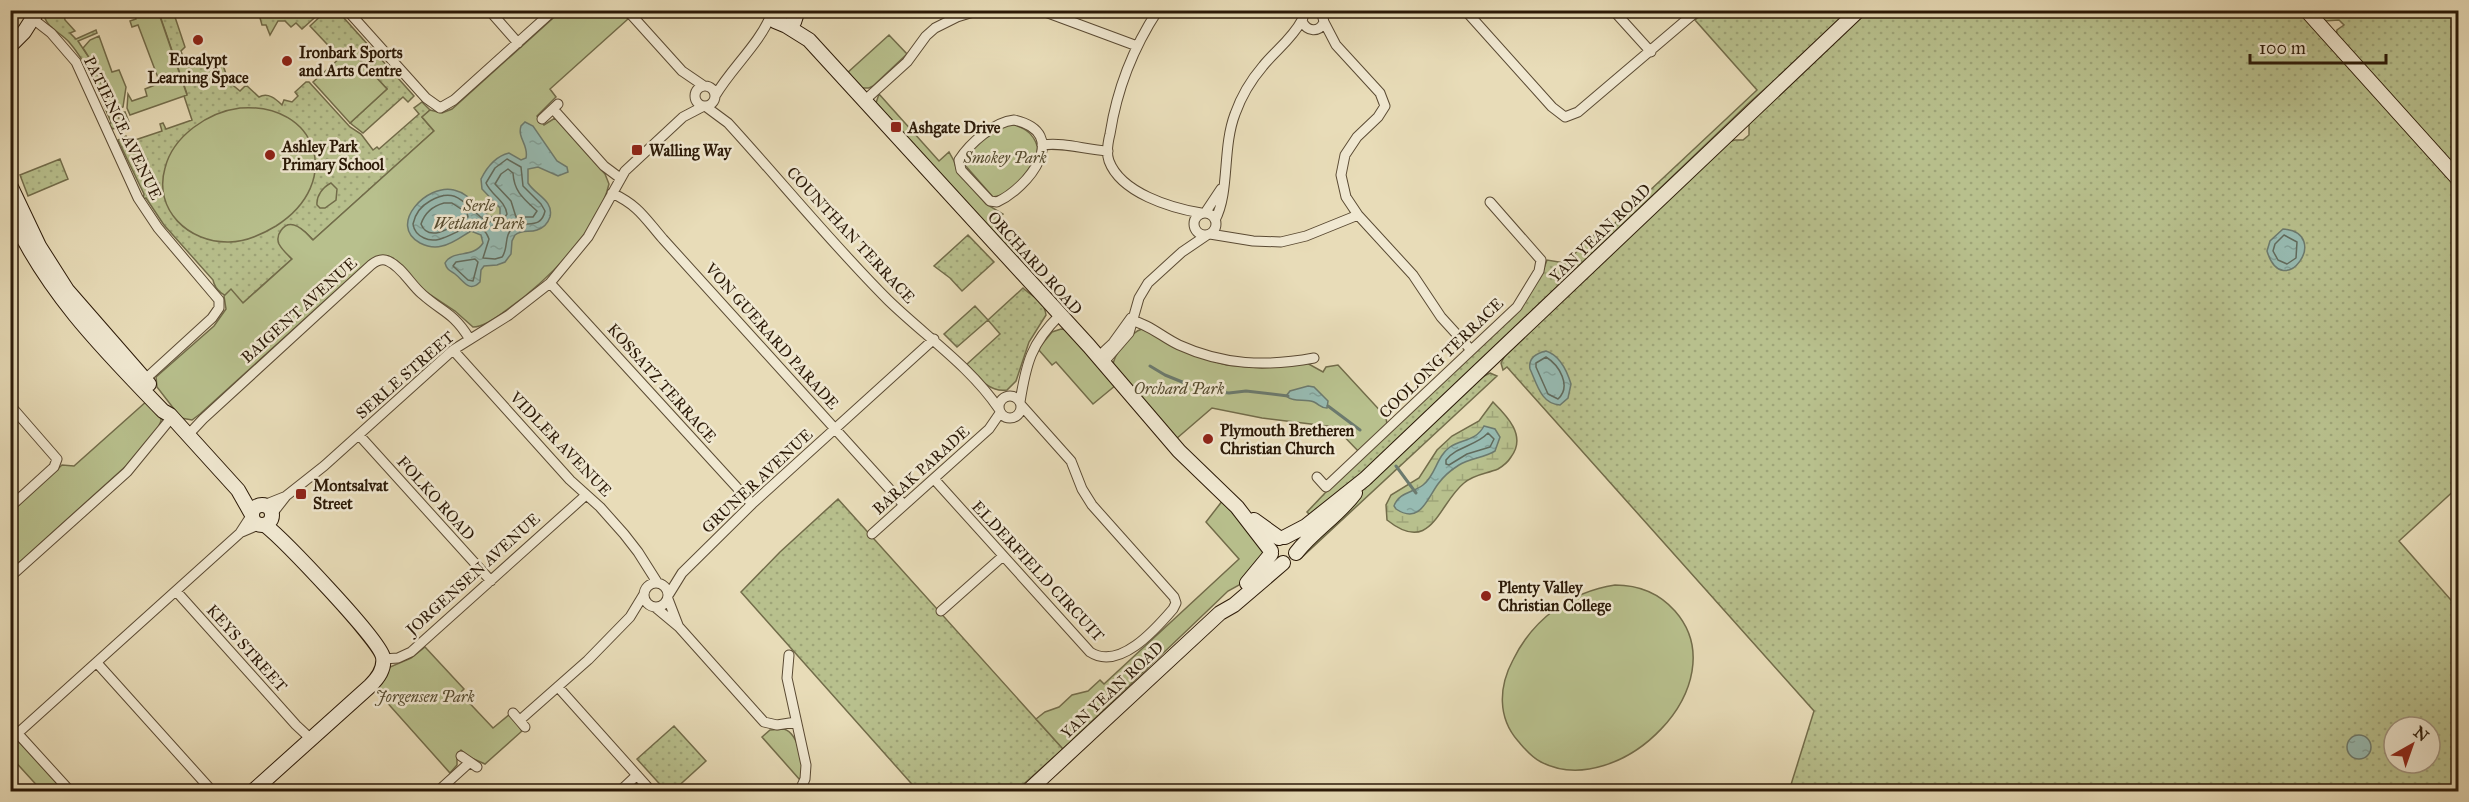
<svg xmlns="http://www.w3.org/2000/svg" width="2469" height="802" font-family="'IM FELL Great Primer',serif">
	<defs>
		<pattern id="grass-dots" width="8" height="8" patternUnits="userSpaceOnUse" patternTransform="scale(1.5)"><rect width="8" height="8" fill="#b8c08d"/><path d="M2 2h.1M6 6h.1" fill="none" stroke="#9ea478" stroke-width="1.8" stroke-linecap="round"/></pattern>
		<pattern id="wetland-marsh" width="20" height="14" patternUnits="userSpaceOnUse" patternTransform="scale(1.5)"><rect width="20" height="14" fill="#b8c08d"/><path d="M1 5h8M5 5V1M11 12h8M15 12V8" fill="none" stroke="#9ea478"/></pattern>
		<pattern id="water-ripples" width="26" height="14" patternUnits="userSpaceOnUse" patternTransform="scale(1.5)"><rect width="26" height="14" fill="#97bbb2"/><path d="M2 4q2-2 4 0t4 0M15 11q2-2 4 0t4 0" fill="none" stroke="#82a098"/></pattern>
	</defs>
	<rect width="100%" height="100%" fill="#e8dcb8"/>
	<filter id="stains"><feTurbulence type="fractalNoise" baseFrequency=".00333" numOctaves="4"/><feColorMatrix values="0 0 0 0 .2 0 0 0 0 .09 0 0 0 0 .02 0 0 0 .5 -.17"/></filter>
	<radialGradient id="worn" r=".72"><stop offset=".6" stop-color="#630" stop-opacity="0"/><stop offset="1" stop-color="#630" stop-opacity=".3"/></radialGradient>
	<path fill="url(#grass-dots)" stroke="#726c4a" stroke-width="1.5" fill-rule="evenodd" d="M158,10L167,11L168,13L173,11L185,47L181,51L186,66L220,57L229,82L240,91L246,85L259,97C268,92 276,99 282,105L284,100L292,102L298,96L295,92L306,82H309L350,127L361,134L373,150L377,147L379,149L419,114L414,108L422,102L430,110L422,117L434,131L313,240L305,232L288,225C271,237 282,247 292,259L243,303C230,297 216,295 213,280L164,225L146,198L143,199L144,194L118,140L126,136L129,142L162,131L160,124L163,123L166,129L192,120L184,96L187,94Z
		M44,11H63L65,20L75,31L70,33L76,39L96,30L97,33L78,41L92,62L115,115L125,112L129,122L124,113L118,116L122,126L113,129L109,125L111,122C99,95 89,65 69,42C60,32 43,26 44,11Z
		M258,11H322L302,29L296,23L291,27L285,21H278L270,35L266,25H262Z
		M326,11H341L344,18L414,96L408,102L403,97L363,133L350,123L387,89L350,49L340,58L310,26Z
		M1706,11H1853L1750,102L1380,457L1312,517L1307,512L1325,493L1514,316L1543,271L1547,260L1565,263L1594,235L1598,239L1757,90L1695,20Z
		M1866,11H2302L2458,185V487L2399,541L2458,608V791H1789L1814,711L1507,367L1503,370L1501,363L1507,352L1728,142L1735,140H1743L1749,135V124L1756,114ZM2394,727H2430V763H2394Z
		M2312,11H2458V173L2336,35L2337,30L2344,25L2339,20L2324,21Z
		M60,159L68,179L28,196L20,175Z
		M968,235L994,262L962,291L950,278L934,266Z
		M1023,288C1032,297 1044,299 1046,315L1029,342L1016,381L1007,390C990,393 977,377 966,365L1000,334L988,320L957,347L944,334L975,306L988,320Z
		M1490,373L1497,376L1301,558L1300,554L1371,481L1480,378Z
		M838,499L1063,749L1016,791H918L741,592L780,552Z
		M674,726L706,761L673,791H666L637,759Z"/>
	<path fill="url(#wetland-marsh)" stroke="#726c4a" stroke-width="1.5" d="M1493,402C1507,416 1527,436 1511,457C1508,462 1503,466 1498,469C1486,474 1474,474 1464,483C1438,504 1432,556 1387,520L1386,505L1391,495L1419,478L1437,450L1452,436L1479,421Z"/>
	<path fill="#b8c08d" stroke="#726c4a" stroke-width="1.5" d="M134,11H158L187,95L130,115L127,108L128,94L132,101L147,96L145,89L160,83L138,25L132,27L130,21L136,19Z
		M561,11H621L628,19L550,89L556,97L537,116L544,125L555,118L605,174L609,184C598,232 544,284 505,311C496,318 484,327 473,327L455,311L426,292L393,258L388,256L370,260L200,414L192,420L181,418L157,387L156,377L214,326L226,309L224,296L231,289L243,303L292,259C288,255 282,250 279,244C275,235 284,222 294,225C302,227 308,235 313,240L434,131L422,117L430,110L442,113L452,109Z
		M889,35L907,54L873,86L869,88H861L846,74Z
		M99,36L112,72L119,70L126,87L123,107L117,109L111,106L92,62L83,48L90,40Z
		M350,49L387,89L350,123L313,82Z
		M879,94L939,161L949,152L954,161L957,171L986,204L1003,214L994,222L1022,254L1015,260L876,103Z
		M240,108C317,102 345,182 276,226C261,235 246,242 229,242C189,243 153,210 165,168C173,136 208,112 240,108Z
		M1010,124C1027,127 1036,136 1039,153C1029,169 1013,196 993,197L964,164C968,147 994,130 1010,124Z
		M331,183L337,189L336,200L325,208H320L317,205C316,196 323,187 331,183Z
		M1061,329L1067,330L1116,385L1093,404L1056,362L1052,365L1038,349L1052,332Z
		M1142,329L1209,360L1227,365L1262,368L1307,363L1323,372L1326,367L1338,365L1386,417L1387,425L1359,452L1335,427L1262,418L1212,408L1176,439L1113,366C1113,355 1131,332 1142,329Z
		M148,400L161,415V421L158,428L126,466L11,570L10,513L62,465L74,466Z
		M1223,500L1263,546V556L1241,584L1228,591L1063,749L1036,719L1045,712L1059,707L1072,695L1088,691L1100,680L1104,684L1239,559L1206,522Z
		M1615,585C1640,585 1659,593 1675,611C1739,684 1619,802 1541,762C1531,757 1525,749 1518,741C1497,717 1499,686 1513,660C1533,619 1570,592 1615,585Z
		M425,647L464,689L460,693L493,728L510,714L522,731L485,764L469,757L461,750L457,755V765L450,773L375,689L390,667L411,658Z
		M784,729C799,734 805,766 800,780L762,737L770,730Z
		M10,733H11L64,791H42L11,757Z"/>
	<path fill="url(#water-ripples)" stroke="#6c7a6e" stroke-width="1.5" d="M525,122L533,126L557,161L567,167L568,172L558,176L538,167L528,169V183C535,195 554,200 550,217C548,223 543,228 537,230C529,233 523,229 515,235L512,241L511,254L505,262L497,265L484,266L481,270L480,282C469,293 464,281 455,274C449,270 447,270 445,263C453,249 473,259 483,243L481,235L471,231C462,236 453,244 442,246C435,248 426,246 420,243C387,225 427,183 454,190C471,194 477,209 491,217L500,215V208L482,189L481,179C487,167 496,156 509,153L521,160L526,158C529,145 517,138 521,126Z
		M2283,229C2333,233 2283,304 2267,251L2270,241Z
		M1546,351C1559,355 1567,371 1571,384L1568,398L1560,405C1541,404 1537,384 1530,369C1528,358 1537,353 1546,351Z
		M1308,386L1314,387L1328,401L1327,408C1321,408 1320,405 1314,402C1305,398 1294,403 1286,396L1290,391Z
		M1484,426L1495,429L1500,437L1495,451C1484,458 1470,458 1459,465C1451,470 1443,477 1438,484C1427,499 1420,525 1396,509L1394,506C1399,492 1413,493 1423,485C1436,475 1436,457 1450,447C1462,439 1476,441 1484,426Z
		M2347 747a12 12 0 1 1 24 0a12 12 0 1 1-24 0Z"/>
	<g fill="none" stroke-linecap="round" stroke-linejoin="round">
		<path stroke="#616a5c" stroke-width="1.5" d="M507,159L521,167L523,186L541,204L545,211C541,230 526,220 514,227C503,235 509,248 502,257L495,259L483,258L489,239C476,205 447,250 424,238C417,235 414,231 413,224C415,214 421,206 430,201C460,183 467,211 488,222L503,220L507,214C505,200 491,195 486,183L495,168Z
			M508,169L513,173C514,192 524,199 537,211L533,217H516L511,201L495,184L501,174Z
			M444,203H452L467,213L468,217C456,224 429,245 421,224C425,212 433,206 444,203Z
			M2284,235L2297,242L2296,258L2287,264L2278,260L2273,251L2275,244Z
			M475,259L478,262L473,281L468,280L453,266L456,262Z
			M1546,357C1559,365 1572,386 1558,399L1548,394L1536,367V363Z
			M1488,433L1494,439L1490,447L1467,454L1449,465L1446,464V460C1457,446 1476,446 1488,433Z"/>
		<path stroke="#6c7a6e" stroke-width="3" d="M1150,366L1165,375L1202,390L1229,393L1246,391L1288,396
			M1328,406L1360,430
			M1396,466L1416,493"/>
		<g stroke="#5a4a33" stroke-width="11">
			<path id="street" d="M347,10L426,98L440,108L454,100L554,10
				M489,10L518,43
				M627,10L682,71L704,86
				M1040,10L1137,46
				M1158,10C1133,48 1117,89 1110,134C1108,142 1106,153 1109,161C1121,193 1171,208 1201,213
				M1305,10L1302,21C1307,32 1319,33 1324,22L1321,10
				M1465,10L1552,107L1565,117L1578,112L1698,10
				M1613,10L1651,52
				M33,19L51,33L76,62L138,198L158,228L219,300V308L212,318L142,382
				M1324,22L1336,45L1380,93L1385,106L1378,117L1357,137L1345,155L1341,175L1346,197L1358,215L1413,275L1441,317L1471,350
				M695 96a10 10 0 1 1 20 0a10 10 0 1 1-20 0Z
				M715,96C732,67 759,45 772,13
				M864,101L907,62L926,36L935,28L957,17L980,10
				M705,106L728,123C781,181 832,244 888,300C925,336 970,366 999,409
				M554,110L604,166L620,178
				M542,119L558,104
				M1014,120C1072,133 1028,188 997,202L990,201L961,170L959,160C970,143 994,122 1014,120Z
				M1042,145C1066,142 1085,150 1108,151
				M612,193C639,206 644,217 663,239L904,505
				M1194 224a11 11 0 1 1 22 0a11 11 0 1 1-22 0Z
				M1205,213L1221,189
				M1215,220C1230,192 1222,148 1235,114C1241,97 1251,80 1263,66C1276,50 1292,39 1302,20
				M1210,234L1253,241L1281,242L1306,236L1358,215
				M550,283L752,504
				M1130,320C1149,324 1162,337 1179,345C1223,365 1266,367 1314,358
				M453,350L570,480L600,507L624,534L638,552L657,582
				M1098,357L1113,343L1131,318
				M1103,363L1129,333L1139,298L1148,283L1182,252L1207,235
				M999 407a11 11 0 1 1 22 0a11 11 0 1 1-22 0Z
				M1020,402C1026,364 1031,343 1060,315
				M10,405L57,459L54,467L10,507
				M188,435L203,419L371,265C376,261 382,258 388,261C402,267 411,285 422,294C442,312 453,312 469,338
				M359,435L491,581
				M1317,477L1326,487L1517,307L1539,271L1541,260L1490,202
				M934,479L1090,652C1119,671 1155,630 1173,609L1176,603L1174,597L1092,505L1082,489L1071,461L1021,405
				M264,505L284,497
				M272,514L286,496L324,466L453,350L509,315L550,283L588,237L625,171L683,117L704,106
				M242,532L258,525
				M872,534L989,429L1000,413
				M10,577L127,472L172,417
				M644 595a12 12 0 1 1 24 0a12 12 0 1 1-24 0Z
				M176,591L296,725L311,739
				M669,594L682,573L752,504L934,339
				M668,599L678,625
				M655,607L679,627L764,722L777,725L796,722
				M941,611L1003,556
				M789,655L787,678L806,765L805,779L799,792
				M383,659L398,658L411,652L586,495
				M97,663L213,792
				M558,687L652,792
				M513,713L525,727
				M520,720L588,660L630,617L644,594
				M10,725L71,792
				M18,733L240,533L251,516
				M461,756L477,767
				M437,792L469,763
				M619,792L637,775"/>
		</g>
		<g stroke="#2b1907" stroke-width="16">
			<path id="secondary" d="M773,10L775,21L787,26L794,22L798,10
				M2306,10L2458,179
				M785,25L809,40L1089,346L1179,451L1237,507L1271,551
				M10,46L24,32L38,10
				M10,185L39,246L67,290L149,384
				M10,212C47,293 103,349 163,411L170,415L238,490L251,513
				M252 515a10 10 0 1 1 20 0a10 10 0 1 1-20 0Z
				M1254,520L1279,538
				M1285,537L1306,526L1365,479L1859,10
				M1296,553C1314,530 1338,516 1355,493
				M1247,583L1271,554
				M252,792L370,686C378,678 385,669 383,657C379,639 284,540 265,525
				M1027,792L1220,613L1234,605L1283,563"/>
		</g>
		<use href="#street" stroke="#f0e8d1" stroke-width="9"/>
		<use href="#secondary" stroke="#f0e8d1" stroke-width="14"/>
	</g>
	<g fill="#8f2418" stroke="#f0e8d1" stroke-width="2">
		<circle cx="198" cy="40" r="6"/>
		<circle cx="287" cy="61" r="6"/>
		<rect x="890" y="121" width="12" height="12" rx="3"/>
		<rect x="631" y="144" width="12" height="12" rx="3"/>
		<circle cx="270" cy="155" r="6"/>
		<circle cx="1208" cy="439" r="6"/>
		<rect x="295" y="488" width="12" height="12" rx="3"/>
		<circle cx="1486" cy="596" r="6"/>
	</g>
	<g text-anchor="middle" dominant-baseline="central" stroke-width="5" stroke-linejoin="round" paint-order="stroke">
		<g font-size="16" font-weight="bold" fill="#2b1907" stroke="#f0e8d1" text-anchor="start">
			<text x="299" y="52">Ironbark Sports<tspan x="299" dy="18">and Arts Centre</tspan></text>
			<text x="198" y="59" text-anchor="middle">Eucalypt<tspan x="198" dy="18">Learning Space</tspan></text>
			<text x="908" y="127">Ashgate Drive</text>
			<text x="282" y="146">Ashley Park<tspan x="282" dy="18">Primary School</tspan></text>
			<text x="649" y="150">Walling Way</text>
			<text x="1220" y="430">Plymouth Bretheren<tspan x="1220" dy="18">Christian Church</tspan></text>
			<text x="313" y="485">Montsalvat<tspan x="313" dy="18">Street</tspan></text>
			<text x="1498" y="587">Plenty Valley<tspan x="1498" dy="18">Christian College</tspan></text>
		</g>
		<g font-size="16" fill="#2b1907" stroke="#f0e8d1">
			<text transform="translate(123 128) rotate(64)">PATIENCE AVENUE</text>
			<text transform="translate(1600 233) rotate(-44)">YAN YEAN ROAD</text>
			<text transform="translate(851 235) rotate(47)">COUNTHAN TERRACE</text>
			<text transform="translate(1035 263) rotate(48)">ORCHARD ROAD</text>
			<text transform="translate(299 310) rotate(-42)">BAIGENT AVENUE</text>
			<text transform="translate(772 336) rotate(48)">VON GUERARD PARADE</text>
			<text transform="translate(1441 358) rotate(-44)">COOLONG TERRACE</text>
			<text transform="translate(405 375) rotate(-41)">SERLE STREET</text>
			<text transform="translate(662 383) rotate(48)">KOSSATZ TERRACE</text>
			<text transform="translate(561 444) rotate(46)">VIDLER AVENUE</text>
			<text transform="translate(921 470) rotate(-42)">BARAK PARADE</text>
			<text transform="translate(757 481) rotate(-43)">GRUNER AVENUE</text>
			<text transform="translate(436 498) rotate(48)">FOLKO ROAD</text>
			<text transform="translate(1038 571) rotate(47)">ELDERFIELD CIRCUIT</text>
			<text transform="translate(473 574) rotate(-42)">JORGENSEN AVENUE</text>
			<text transform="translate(247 648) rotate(48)">KEYS STREET</text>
			<text transform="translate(1112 690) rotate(-43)">YAN YEAN ROAD</text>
		</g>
		<g font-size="16" font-style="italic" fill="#554b2f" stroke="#f0e8d1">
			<text x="1005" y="157">Smokey Park</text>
			<text x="479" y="205">Serle<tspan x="479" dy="18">Wetland Park</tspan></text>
			<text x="1179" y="388">Orchard Park</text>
			<text x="425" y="696">Jorgensen Park</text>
		</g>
	</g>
	<rect width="2469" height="802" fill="none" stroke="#e8dcb8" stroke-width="36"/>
	<rect x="12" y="12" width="2445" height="778" fill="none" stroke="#2b1907" stroke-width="3"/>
	<rect x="18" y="18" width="2433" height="766" fill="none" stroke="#2b1907" stroke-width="1.5"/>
	<g transform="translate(2412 745) rotate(40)"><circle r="28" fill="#f0e8d1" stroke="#a19580" stroke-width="1.5"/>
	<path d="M0-4.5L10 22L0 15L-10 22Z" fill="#8f2418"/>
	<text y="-9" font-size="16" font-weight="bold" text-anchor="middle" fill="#2b1907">N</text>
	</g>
	<path d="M2250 54v9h136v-9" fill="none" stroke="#2b1907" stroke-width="3"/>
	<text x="2259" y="54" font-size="18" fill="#2b1907" stroke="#f0e8d1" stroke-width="4.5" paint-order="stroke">100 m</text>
	<rect width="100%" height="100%" filter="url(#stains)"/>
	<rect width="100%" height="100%" fill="url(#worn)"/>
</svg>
